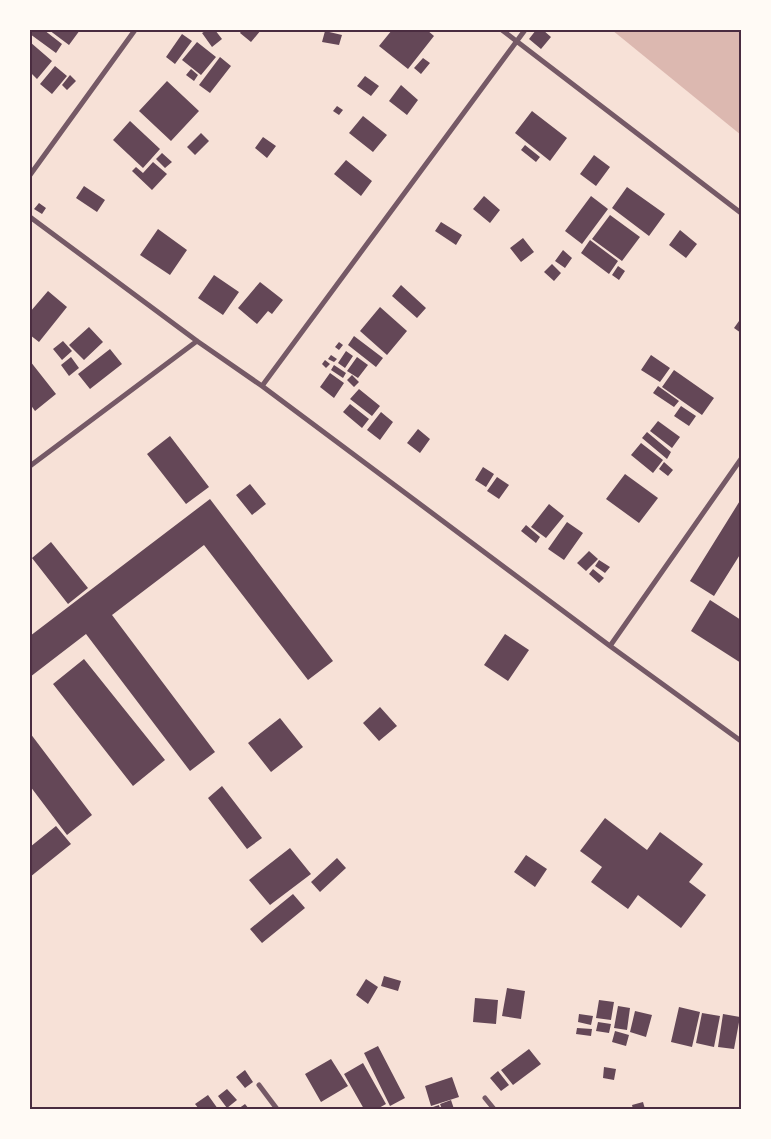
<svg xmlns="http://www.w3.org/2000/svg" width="771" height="1139" font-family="'PT Sans',sans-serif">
	<rect width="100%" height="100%" fill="#f7e1d7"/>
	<path fill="#dcb8b0" d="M612,30H741V135Z"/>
	<path fill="#644757" d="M30,30H44L62,44L56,53L30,34Z
		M49,30H80L69,45Z
		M207,30H215L222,39L212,47L202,33Z
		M242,30H261L251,42L240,33Z
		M392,30H427L434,36L408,69L379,46Z
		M536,30H543L551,37L541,49L529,39Z
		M325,31L342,35L339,45L322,42Z
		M182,34L192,41L175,64L166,57Z
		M30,42L52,61L37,79L30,72Z
		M197,42L216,57L201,75L182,60Z
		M220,57L231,66L210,93L199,85Z
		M423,58L430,63L421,74L414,68Z
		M55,66L67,76L52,94L40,84Z
		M191,69L198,75L194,81L186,75Z
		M70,75L76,81L67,90L62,85Z
		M365,76L379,86L371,96L357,86Z
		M167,81L199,111L171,141L139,111Z
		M401,85L418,100L407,115L389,101Z
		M337,106L343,110L339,115L333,111Z
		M532,111L567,138L550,161L515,133Z
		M363,116L387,135L373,152L349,133Z
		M130,121L160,149L143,168L113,140Z
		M201,133L209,141L195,155L187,147Z
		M263,137L276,146L267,158L255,148Z
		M525,145L540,157L536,162L521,150Z
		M162,153L172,162L165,168L156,159Z
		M594,155L610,167L596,186L580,174Z
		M346,160L372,181L361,196L334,174Z
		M153,162L167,174L152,190L132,171L136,167L143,173Z
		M84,186L105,200L97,212L76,198Z
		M627,187L665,214L649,236L612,208Z
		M484,196L500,210L490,223L473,209Z
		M591,196L608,209L582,244L565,231Z
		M39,203L46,208L42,214L34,209Z
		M610,215L640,237L622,261L592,239Z
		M441,222L462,235L456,245L435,231Z
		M158,229L187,250L170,275L140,255Z
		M680,230L697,244L686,258L669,245Z
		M523,238L534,252L521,262L510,248Z
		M590,240L618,261L609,274L581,253Z
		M563,250L572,258L565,268L555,261Z
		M552,264L561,273L554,281L544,272Z
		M618,266L625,271L619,280L612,275Z
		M214,275L239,292L223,315L198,298Z
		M260,282L283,300L272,314L268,311L257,324L238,308Z
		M401,285L426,308L417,318L392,296Z
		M48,291L67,307L39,342L30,335V312Z
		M380,307L407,331L387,355L360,331Z
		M739,321L741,322V333L734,328Z
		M89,327L103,342L84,360L69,345Z
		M354,336L383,358L376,367L348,345Z
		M63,341L72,351L62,360L53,349Z
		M339,342L343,345L339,350L335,347Z
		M110,349L122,364L90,389L78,374Z
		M346,351L353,356L345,368L338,363Z
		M331,355L337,359L334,362L328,359Z
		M651,355L670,368L660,382L641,370Z
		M71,357L79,368L69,376L61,365Z
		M357,357L368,365L358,378L347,371Z
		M325,360L330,364L326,368L322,364Z
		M30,361L56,394L35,411L30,404Z
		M334,365L346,373L343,378L331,370Z
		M674,370L714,398L702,415L662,387Z
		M330,373L344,383L334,398L320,387Z
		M352,375L359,382L354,387L347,380Z
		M658,386L679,401L674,407L653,393Z
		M359,389L380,406L372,416L350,399Z
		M350,404L369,419L362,428L343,412Z
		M681,406L696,416L689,426L674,416Z
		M381,412L393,422L380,440L367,430Z
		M658,421L680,437L672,448L650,431Z
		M418,429L430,439L420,453L407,443Z
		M647,432L671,452L667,459L642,438Z
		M170,436L209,487L186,504L147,454Z
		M641,443L663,460L653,473L631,455Z
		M664,462L673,470L668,476L659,469Z
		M483,467L494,474L486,487L475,480Z
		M625,474L658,498L639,523L606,499Z
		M497,477L509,485L499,499L487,491Z
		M250,484L266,504L252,515L236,495Z
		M210,499L333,661L308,680L204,545L112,615L215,752L190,771L86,634L30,677V636Z
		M741,499V553L714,596L690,581Z
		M549,504L564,516L546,538L531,527Z
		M567,522L583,533L564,560L548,549Z
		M526,525L540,537L536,543L521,531Z
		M51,542L88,588L68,604L32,558Z
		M589,551L598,559L586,571L577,563Z
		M599,560L610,567L605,573L595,566Z
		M593,569L604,578L599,583L589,574Z
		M710,600L741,620V663L691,631Z
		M505,634L529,650L508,681L484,665Z
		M84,659L165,760L133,786L53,684Z
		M380,707L397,726L379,741L363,723Z
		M280,718L303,747L271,772L248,743Z
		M30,733L92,815L67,835L30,786Z
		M222,786L262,838L247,849L208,798Z
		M605,818L647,850L660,832L703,864L689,882L706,895L681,928L638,895L628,909L591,882L602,867L580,851Z
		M56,826L71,844L30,877V847Z
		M290,848L311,874L270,905L249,880Z
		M526,855L547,869L535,887L514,872Z
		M337,858L346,868L320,892L311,882Z
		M293,894L305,908L262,943L250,929Z
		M384,976L401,981L398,991L381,986Z
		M366,979L378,987L368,1004L356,995Z
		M507,988L525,991L521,1019L502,1016Z
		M475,998L498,1000L496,1024L473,1022Z
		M599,1000L614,1002L611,1020L596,1018Z
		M618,1006L630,1008L627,1030L614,1028Z
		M679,1007L700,1012L692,1047L671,1042Z
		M635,1011L652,1015L646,1037L630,1032Z
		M702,1013L720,1016L714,1047L696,1043Z
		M579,1014L593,1016L591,1025L578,1022Z
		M723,1014L740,1017L734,1049L718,1047Z
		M598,1022L611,1024L609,1033L596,1031Z
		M577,1028L592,1029L591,1036L576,1034Z
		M615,1031L629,1035L626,1046L612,1042Z
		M378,1046L405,1098L390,1106L364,1053Z
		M529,1049L541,1064L513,1085L501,1070Z
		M331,1059L348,1086L321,1102L305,1074Z
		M363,1063L386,1104L377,1109H364L344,1074Z
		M604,1067L616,1069L614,1080L603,1078Z
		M245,1070L253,1082L245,1088L236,1077Z
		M498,1071L509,1085L501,1091L490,1078Z
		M452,1077L459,1097L431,1106L425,1086Z
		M227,1089L237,1100L227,1108L218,1096Z
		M208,1095L218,1109H199L195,1104Z
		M451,1100L454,1109H442L440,1104Z
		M643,1102L645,1109H633L632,1105Z
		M245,1104L249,1109H238Z
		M439,1105L440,1109H427Z"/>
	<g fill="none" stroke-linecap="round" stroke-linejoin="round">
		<path stroke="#755966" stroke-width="5" d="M502,30L741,213
			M30,175L135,30
			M30,217L197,341L262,386L610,646L741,741
			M262,386L525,30
			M30,466L197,341
			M610,646L741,459
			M259,1085L277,1109
			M485,1098L494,1109"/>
	</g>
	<rect width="771" height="1139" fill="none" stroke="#fffaf5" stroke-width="62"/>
	<rect x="31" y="31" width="709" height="1077" fill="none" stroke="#4a2c40" stroke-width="2"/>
</svg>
